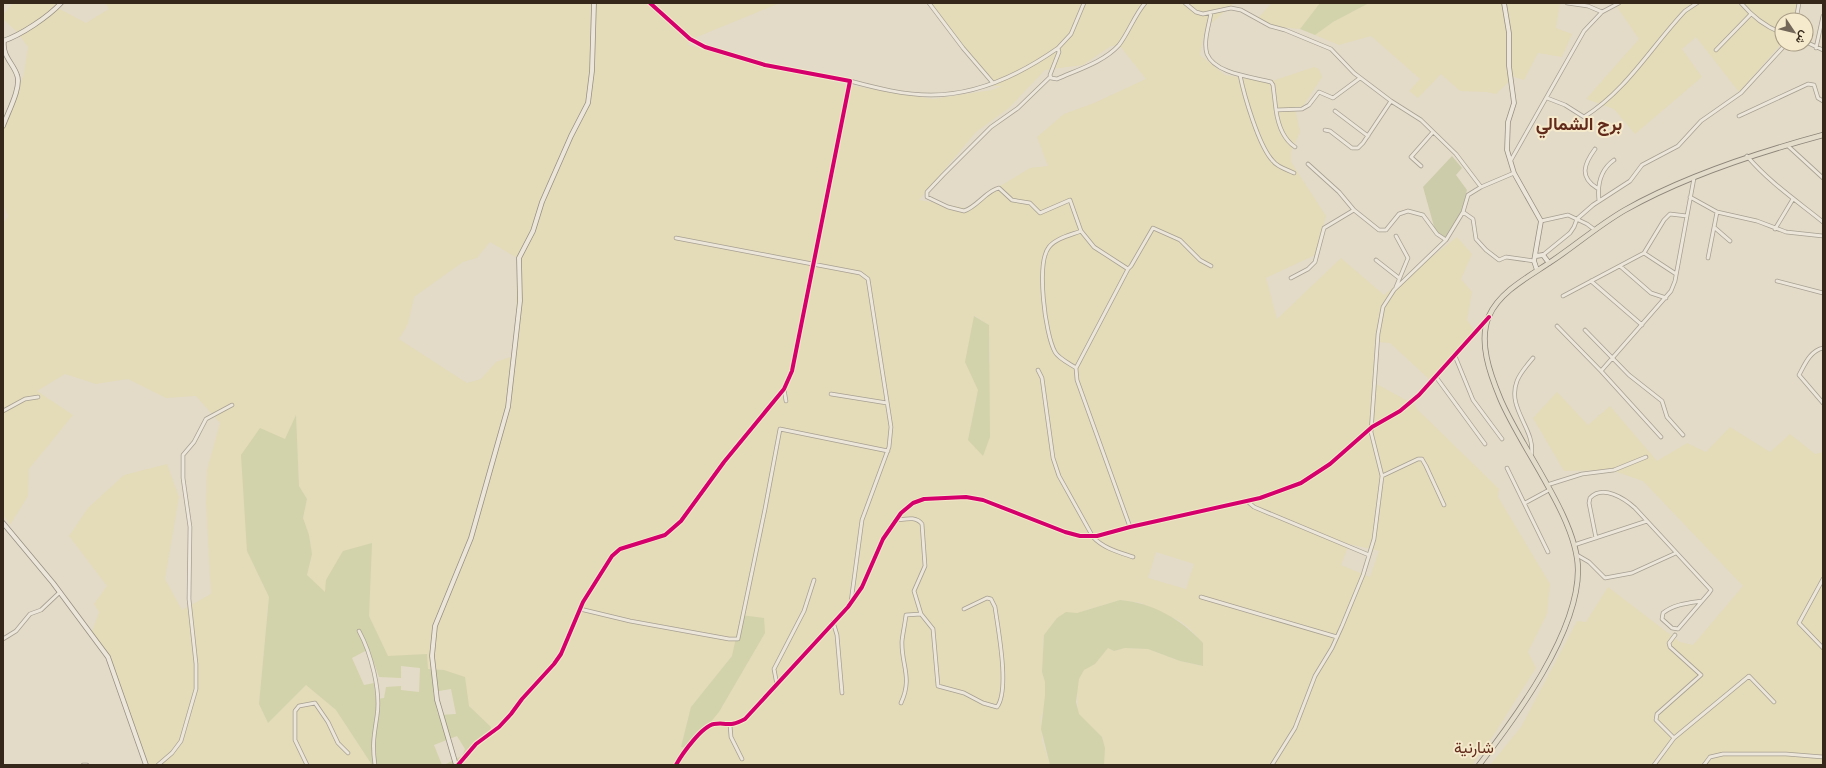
<svg xmlns="http://www.w3.org/2000/svg" width="1826" height="768" font-family="'Source Serif 4',Vazirmatn,serif">
	<rect width="100%" height="100%" fill="#e3dbc8"/>
	<path fill="#e4dbb8" fill-rule="evenodd" d="M13,3H53L58,8L86,23L109,9L105,3H780L692,39L688,45L847,85L933,99L992,90L1002,86H994L929,3H1234L1205,29L1200,55L1225,75L1269,82L1314,67L1319,69L1322,77L1303,106L1295,108L1300,132L1291,152V162L1326,216L1315,255L1266,278L1277,319L1341,258L1384,295L1457,237L1472,254L1461,279L1472,292L1467,320L1474,330L1431,381L1390,343L1378,342L1373,382L1415,405L1417,409L1499,489L1498,497L1550,584L1547,614L1528,652L1536,668L1493,736L1472,765H1104L1105,748L1102,737L1078,714L1077,690L1079,679L1084,669L1095,664L1108,648L1114,651L1125,648L1148,649L1180,661L1202,666L1203,643L1189,628L1180,621L1141,603L1120,600L1077,613H1066L1057,618L1044,635L1042,672L1045,682V706L1041,717L1042,740L1050,765H461L491,727L469,706L444,670L428,669L427,654L388,657L369,616L371,543L325,593L307,575L312,554L310,540L303,518L307,499L299,486L296,416L247,551L269,597L259,704L268,723L306,685L336,710L372,765H147L111,665L92,632L99,612L94,604L107,586L69,536L88,508L124,475L167,464L179,497L165,579L182,610L211,594L206,503L207,470L220,423L196,396L166,398L128,379L96,384L65,374L37,391L73,415L29,469L28,496L10,525L3,515V224L8,216L3,204V127L24,74L28,47L17,32L3,19V15ZM1111,46H1120L1146,79L1094,103L1064,114L1037,137L1048,166L1030,168L997,188L971,209L919,200L976,132L1009,108L1045,70L1083,65ZM490,242L517,258L516,318L513,356L496,362L481,379L467,383L399,339L408,324L414,297L463,262L477,258ZM975,316L989,325L990,361L968,440L978,390ZM1349,544L1379,551L1370,577L1341,565ZM1156,552L1194,564L1186,589L1148,578ZM765,633L719,712L681,747L691,707L732,656Z
		M1272,3H1320L1300,29L1270,26L1257,19Z
		M1369,3H1560L1556,28L1572,34L1562,57L1538,53L1524,80L1514,77L1496,94L1486,92L1460,91L1441,74L1418,98L1409,91L1420,79L1371,36L1339,45L1315,35L1333,22Z
		M1620,3H1797L1794,20H1782V43L1739,92L1696,37L1682,49L1702,77L1635,134L1614,109L1586,99L1639,39L1617,7Z
		M1557,392L1588,425L1610,406L1657,461L1687,443L1706,452L1730,427L1770,452L1790,434L1815,454L1823,452V765H1490L1521,727L1577,621L1586,622L1608,587L1680,642L1693,645L1743,586L1643,481L1611,470L1564,471L1533,418Z"/>
	<path fill="#d2d3aa" fill-rule="evenodd" d="M1320,3H1369L1333,22L1315,35L1300,29Z
		M974,316L989,325L990,437L983,456L968,440L978,390L965,362Z
		M296,415L299,486L307,499L303,518L309,535L312,554L307,575L325,592L326,580L343,551L372,543L369,616L388,656L427,654L428,669L444,670L465,677L469,706L491,727L489,739L481,742L461,765H444L462,756L465,749L457,736L434,745L442,765H372L336,710L306,685L268,723L259,704L269,597L247,551L241,455L260,428L285,439ZM369,649L379,677L401,678V666L420,668L419,692L401,690V686L386,687L384,698L376,699L374,683L364,685L352,658ZM451,689L456,714L438,715L433,692Z
		M1120,600C1153,603 1181,619 1203,643V666L1180,661L1148,649L1125,648L1114,651L1108,648L1095,664L1084,670L1079,679L1076,702L1079,714L1102,737L1105,748L1104,765H1050L1041,729L1045,696V682L1042,672L1044,635L1057,618L1066,612L1077,613Z
		M741,615L764,618L765,633L719,712L689,748L681,747L691,707L732,656Z"/>
	<path fill="#cca" d="M1452,156L1462,168L1456,175L1467,190L1462,211L1445,238L1435,230L1423,187Z"/>
	<g fill="none" stroke-linecap="round" stroke-linejoin="round">
		<g stroke="#a7a092" stroke-width="4.5">
			<path id="street" d="M929,3L963,48L993,83
				M1185,3L1196,12L1203,14L1231,8L1241,10L1270,26L1285,30L1331,49L1354,73L1391,101L1421,120L1456,154L1481,187
				M1567,3L1588,6L1602,12
				M1741,3C1752,16 1766,27 1782,33
				M1211,13C1209,25 1203,42 1207,54C1215,74 1253,77 1271,82L1273,85L1276,110L1302,109L1309,105L1319,92L1333,98L1360,78
				M1796,20L1799,3
				M1806,42L1823,50
				M1058,48L1071,34L1084,3
				M1816,48L1823,16
				M1716,50L1751,14
				M1240,75C1244,95 1259,147 1273,161C1277,167 1288,170 1294,173
				M1050,77L1018,108L991,127L943,175L927,192V197L948,207L964,211C977,207 987,190 999,188L1012,200L1030,203L1040,213L1070,200L1081,231L1094,247L1128,269
				M850,81C876,88 904,95 931,95C978,95 1021,74 1058,48L1059,52L1050,75L1051,78L1057,79C1077,70 1104,62 1119,45C1129,32 1134,16 1145,3
				M1547,98L1565,105L1584,117C1627,90 1651,47 1685,11L1697,3
				M1276,110C1278,124 1283,139 1295,147
				M1335,111L1368,136
				M1739,116L1808,84L1814,85L1818,98L1823,101
				M1325,130L1330,131L1352,148H1358L1363,143L1391,101
				M1787,145L1823,178
				M1595,149C1584,164 1579,177 1597,188
				M1747,156C1769,182 1797,201 1823,222
				M1511,160L1584,31L1602,12L1619,3
				M1308,164L1339,192L1354,210L1379,230H1386L1399,214L1408,211L1423,215L1437,234L1446,240
				M1421,166L1411,157L1433,132
				M1690,197L1717,212L1708,258
				M1599,201C1597,184 1600,170 1614,160
				M1463,212L1473,219L1476,239L1486,250L1499,260L1506,257L1534,261
				M1717,212L1757,221L1786,232L1823,236
				M1541,221L1568,215L1587,224L1595,230
				M1715,228L1730,241
				M1775,229L1793,199
				M676,238L860,273L868,279L891,427L889,447L862,520L851,602
				M1644,253L1676,274
				M1543,255L1570,233L1574,227L1577,219L1593,205L1630,181L1642,165L1678,146L1701,121L1741,93L1786,44
				M1376,260L1399,278
				M1620,266L1651,293L1666,298
				M1291,278L1308,269L1315,262L1324,228L1354,210
				M1591,281L1642,325
				M1777,281L1823,293
				M1396,287L1408,258L1396,236
				M1563,296L1644,253L1664,220L1670,214L1687,216
				M1557,326L1601,371L1671,291L1675,281L1694,178
				M1585,330L1629,375L1662,401L1667,417L1683,435
				M1823,348C1810,351 1805,364 1799,375L1823,403
				M1455,356L1473,400L1502,439
				M1076,368C1070,364 1058,358 1055,352C1045,334 1036,263 1049,247C1056,238 1071,235 1081,231
				M1038,370L1042,378L1053,458L1059,476L1093,537C1103,548 1118,552 1133,557
				M1601,371L1661,437
				M1436,377L1485,444
				M784,389L786,401
				M831,394L887,403
				M3,411L25,399L38,397
				M1531,456C1537,430 1506,409 1517,381C1520,373 1527,365 1533,358
				M1507,468L1548,552
				M1382,476L1418,459H1422L1426,466L1444,505
				M1547,485L1582,474L1614,470L1646,457
				M1247,501L1254,507L1369,555
				M1525,503L1549,490
				M897,520C906,519 916,516 922,524L925,566L914,591L921,614L933,629L938,686L964,693L983,703L997,707C1010,690 998,629 995,607L991,599L987,598L964,609
				M1130,527L1077,380L1076,368L1128,269L1131,266L1153,228L1180,240L1200,260L1211,266
				M1596,538L1589,503L1590,498C1603,484 1625,499 1635,508L1711,590L1709,593L1678,629L1672,628L1662,619L1663,613C1674,604 1689,603 1702,601
				M1574,545L1647,521
				M1577,555L1589,562L1605,578L1632,573L1676,553
				M1823,579L1799,623L1823,648
				M1201,597L1337,637
				M580,609L630,621L729,639H738L765,509L780,429L888,451
				M833,622L837,635L842,693
				M359,631C371,653 381,691 377,716C374,736 372,744 375,765
				M3,639L16,631L30,614L41,610L60,592
				M777,685L774,669L804,611L814,580
				M901,703C913,677 901,665 902,641C903,632 905,624 906,615L921,614
				M730,725L731,737L742,759
				M1674,738L1656,720L1657,714L1701,675L1670,647L1669,643L1675,635
				M83,765H87
				M158,765L172,753L181,741L196,689V664L189,599L190,527L183,478V455L194,442L206,419L232,405
				M307,765L295,740V711L299,706L315,703L328,722L338,743L348,753
				M458,765L476,744L499,727L511,714L522,699L554,664L561,654L583,602L612,556L620,549L665,535L681,521L724,462L784,389L792,371L850,81L765,65L705,47L690,39L650,3
				M676,765C682,754 702,726 714,724C729,722 728,728 745,719L848,607L862,587L883,539L901,513L913,503L924,499L966,497L983,500L1065,532L1080,536H1097L1130,527L1260,498L1301,483L1330,464L1372,427L1400,411L1419,395L1487,319
				M1272,765L1295,728L1315,676L1332,648L1342,626L1363,575L1374,539L1382,476L1371,432L1378,334L1383,307L1394,290L1446,240L1463,212L1468,195L1481,187L1514,173
				M1654,765L1674,738L1749,676L1774,702
				M1704,765L1710,757L1723,754H1786L1823,757"/>
		</g>
		<g stroke="#978f82" stroke-width="5.5">
			<path id="secondary" d="M1504,3L1509,33V66L1514,103L1508,122L1507,150L1514,173L1541,221L1534,261L1537,270
				M3,41C21,35 48,17 61,3
				M3,126C7,114 22,87 17,75C13,63 2,56 4,41
				M1536,256L1543,255L1549,263
				M3,523L53,583L108,657L146,765
				M456,765L437,700L432,656L435,626L471,538L508,407L520,301L519,258L533,231L542,202L571,136L588,103L592,71L594,3"/>
		</g>
		<g stroke="#8d8579" stroke-width="6">
			<path id="primary" d="M1479,765C1516,717 1578,633 1578,570C1578,519 1520,447 1500,398C1490,374 1478,341 1489,316C1500,291 1530,276 1552,261C1576,245 1599,225 1625,210C1685,176 1756,153 1823,135"/>
		</g>
		<use href="#street" stroke="#ebe5da" stroke-width="3"/>
		<use href="#secondary" stroke="#ebe5da" stroke-width="4"/>
		<use href="#primary" stroke="#e3dccb" stroke-width="4.5"/>
		<g stroke="#f5eacc" stroke-width="6">
			<path id="cycleway" d="M458,765L476,744L499,727L511,714L522,699L554,664L561,654L583,602L612,556L620,549L665,535L681,521L724,462L784,389L792,371L850,81L765,65L705,47L690,39L650,3
				M676,765C682,754 702,726 714,724C729,722 728,728 745,719L848,607L862,587L883,539L901,513L913,503L924,499L966,497L983,500L1065,532L1080,536H1097L1130,527L1260,498L1301,483L1330,464L1372,427L1400,411L1419,395L1489,317"/>
		</g>
		<use href="#cycleway" stroke="#d6006c" stroke-width="4"/>
	</g>
	<g text-anchor="middle" dominant-baseline="central" stroke-width="4" stroke-linejoin="round" paint-order="stroke">
		<g font-size="16" fill="#622a1a" stroke="#f5eacc">
			<text x="1474" y="747">شارنية</text>
		</g>
		<g font-size="18" font-weight="bold" fill="#622a1a" stroke="#f5eacc">
			<text x="1579" y="123">برج الشمالي</text>
		</g>
	</g>
	<rect width="1826" height="768" fill="none" stroke="#35281b" stroke-width="8"/>
	<g transform="translate(1794 32) rotate(125)"><circle r="19" fill="#f5eacc" stroke="#a89c85"/>
	<path d="M0-3L7 15L0 10L-7 15Z" fill="#726758"/>
	<text y="-6" font-size="11" font-weight="bold" text-anchor="middle" fill="#35281b">ش</text>
	</g>
</svg>
